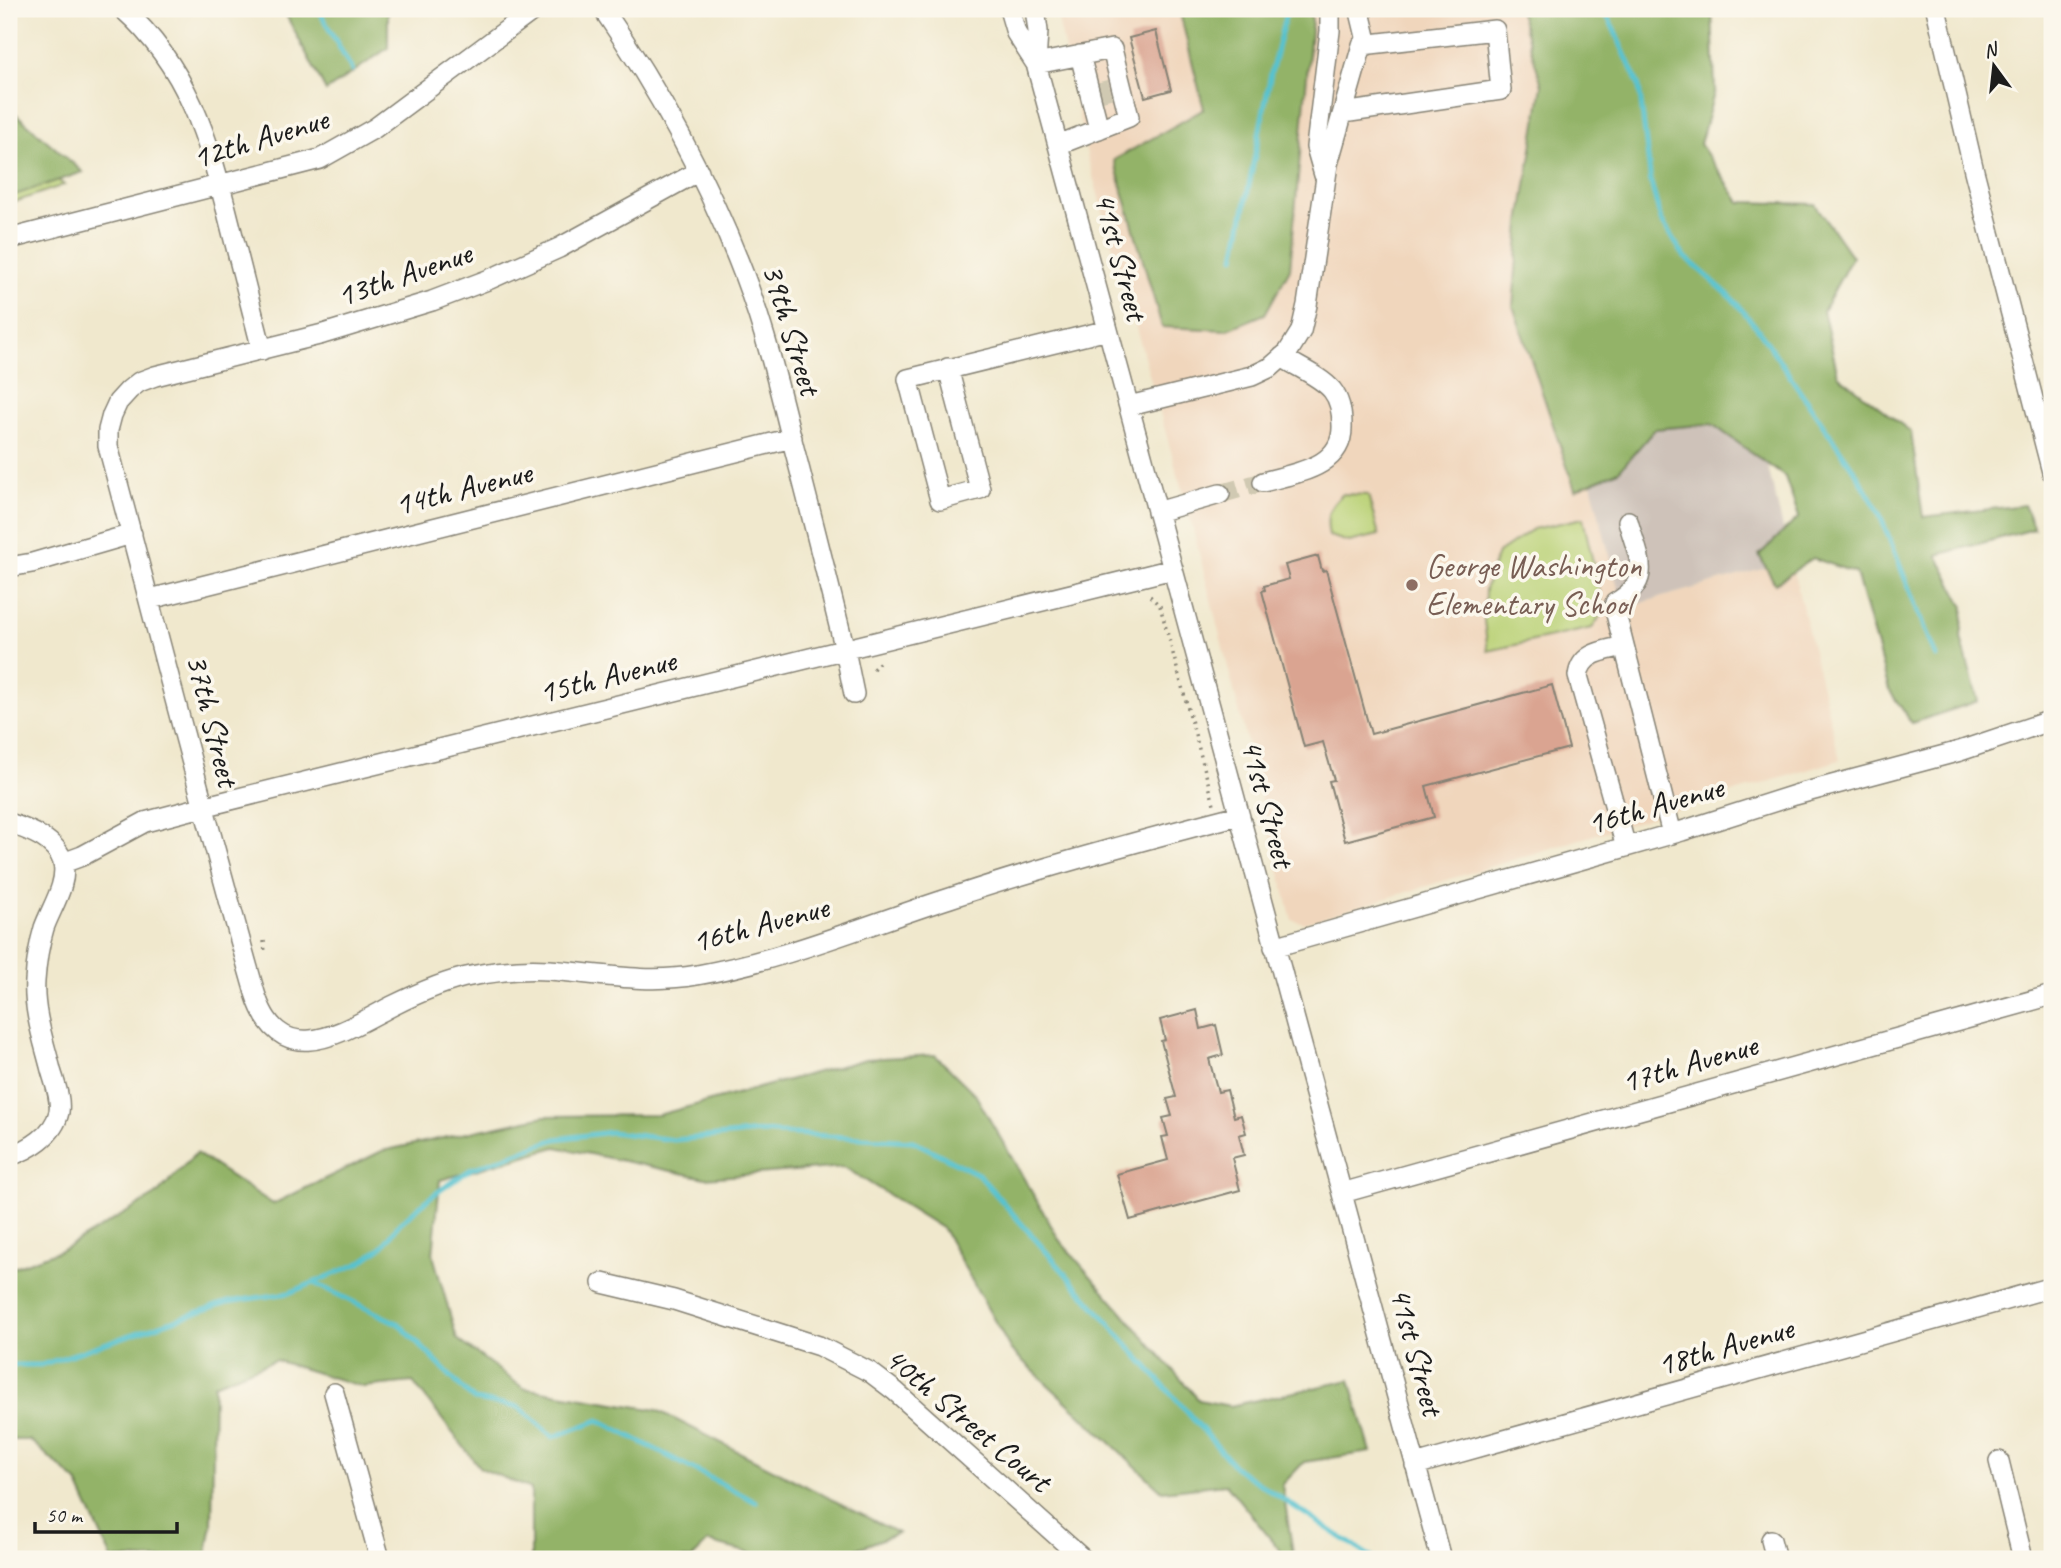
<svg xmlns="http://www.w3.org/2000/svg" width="2061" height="1568" font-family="Caveat,sans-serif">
	<rect width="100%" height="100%" fill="#fbf7ec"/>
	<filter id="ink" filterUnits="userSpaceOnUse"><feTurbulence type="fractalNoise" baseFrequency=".0143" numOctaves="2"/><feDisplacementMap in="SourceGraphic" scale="14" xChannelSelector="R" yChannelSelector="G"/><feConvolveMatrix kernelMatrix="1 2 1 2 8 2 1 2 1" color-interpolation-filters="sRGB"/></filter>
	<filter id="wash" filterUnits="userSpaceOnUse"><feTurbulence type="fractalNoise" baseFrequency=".00686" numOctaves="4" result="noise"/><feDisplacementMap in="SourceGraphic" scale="28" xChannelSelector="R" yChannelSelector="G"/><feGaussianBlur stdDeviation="1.57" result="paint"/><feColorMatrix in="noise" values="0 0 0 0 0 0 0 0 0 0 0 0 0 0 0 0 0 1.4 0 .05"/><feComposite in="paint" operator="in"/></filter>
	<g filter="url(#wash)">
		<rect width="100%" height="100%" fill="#f0e8cd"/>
		<path fill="#f0d6bc" d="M1056,9H1647L1624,608L1791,561L1840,760L1305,923L1292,920L1192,525L1088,159Z"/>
		<path fill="#cec2b9" d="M1745,374L1791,561L1623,608L1575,421Z"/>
		<path fill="#bad176" stroke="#6b7649" stroke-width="2" d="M9,140L64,185L9,204Z
			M1343,494L1368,495L1379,535L1349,542L1329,536C1325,516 1328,507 1343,494Z
			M1583,518L1604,611L1592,628L1488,651L1484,621L1485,589L1498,553L1533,529Z"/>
		<path fill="#93b367" stroke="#586842" stroke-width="2" d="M283,9H388V48L326,91Z
			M1179,9H1307L1312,19L1290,269L1265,314L1226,330L1162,327L1114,160L1204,109Z
			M1519,9H1712L1715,90L1700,144L1740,202L1815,204L1852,257L1823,311L1838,375L1911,432L1923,517L2024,505L2034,529L1937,555L1964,607L1961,638L1978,701L1912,723L1889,690L1856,573L1813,558L1775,584L1759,555L1799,517L1785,477L1712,424L1655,429L1619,471L1575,490L1513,306L1520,223L1542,85Z
			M9,108L83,172L9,197Z
			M935,1055L975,1094L1060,1241L1199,1400L1230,1406L1350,1380L1371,1452L1304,1462L1282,1485L1294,1559H1287L1226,1484L1162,1491L1011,1350L943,1229L844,1167L705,1178L556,1147L440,1180L433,1255L457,1339L523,1388L657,1410L898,1533L833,1558L757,1555L708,1542L691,1559H531V1489L480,1468L413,1382L363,1387L275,1360L214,1384L212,1524L206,1559H112L77,1482L30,1440H9V1269L64,1249L156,1195L196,1153L273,1204L382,1151L545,1116L658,1115L866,1059Z"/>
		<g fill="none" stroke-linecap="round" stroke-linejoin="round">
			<path stroke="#56c2cf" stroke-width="5" d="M318,9L352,70
				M1602,9L1611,23L1639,86L1651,183L1661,220L1684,256L1731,297L1758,329L1858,476L1878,510L1936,657
				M1235,257L1271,73L1287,9
				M314,1283L399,1324L474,1400L519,1407L553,1437L599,1420L756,1502
				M9,1365H41L228,1302L289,1293L360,1263L383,1246L399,1224L429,1198L471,1169L556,1139L611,1132L674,1140L761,1132L913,1141L978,1174L1237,1469L1374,1559"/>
		</g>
		<g id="blocks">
			<path fill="#daa491" d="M1156,31L1171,90L1145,97L1129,38Z
				M1318,556L1322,571L1326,570L1371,734L1552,685L1569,748L1426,786L1434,817L1345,841L1329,781L1334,780L1323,742L1304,747L1262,591L1265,590L1264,586L1289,579L1285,565Z
				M1197,1010L1201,1029L1216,1025L1223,1055L1209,1059L1218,1092L1227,1090L1234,1117L1241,1115L1246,1133L1239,1135L1244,1155L1232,1158L1240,1190L1130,1220L1117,1174L1168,1160L1162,1137L1168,1136L1163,1118L1172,1116L1167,1099L1176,1097L1161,1041L1165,1040L1160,1020Z"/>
		</g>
	</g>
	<g filter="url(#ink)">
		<use href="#blocks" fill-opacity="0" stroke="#868274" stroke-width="2"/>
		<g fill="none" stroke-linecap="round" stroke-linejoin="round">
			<path stroke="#d0c9b2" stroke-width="19" stroke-dasharray="19 10" stroke-linecap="butt" d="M1092,94L1114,88
				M1220,494L1263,482"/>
			<g stroke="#868274" stroke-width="22">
				<path id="minor" d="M123,9C188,67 208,138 229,220C240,263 251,306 262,350
					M603,9C660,92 708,181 744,275C765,330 779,387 793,444C811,512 828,581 845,650L854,694
					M1009,9L1016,33L1036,64L1441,1559
					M1035,9L1038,31L1036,64
					M1936,9L1974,171L2052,472
					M1361,16L1368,45
					M1080,55L1099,129
					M1036,64L1112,49L1129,117L1058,145
					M699,171L559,248L490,279L432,301L323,334L155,376L139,382L129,390L118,402L112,415L108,430V446C157,629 203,811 255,993C280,1074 342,1032 392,1006C416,994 444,981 471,976C497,971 523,968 549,970C598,974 648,984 697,975C784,960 866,925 950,898C1045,866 1142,840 1239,815
					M1324,175L1316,147L1330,31V9
					M9,239L320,159L375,128L535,9
					M948,368L980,489L940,500L908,379L1108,330
					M1129,406L1252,376L1271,367L1288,352L1301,331L1307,305L1328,164L1362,45L1495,30L1501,90L1343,113
					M1263,482C1294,473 1344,468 1342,425C1342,413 1340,400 1332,390C1320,376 1297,367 1282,357
					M1157,512L1220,494
					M1628,521C1638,558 1655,580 1615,603V610L1672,834
					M9,567L32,563L132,534
					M150,599L792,438
					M1624,646C1604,651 1581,652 1578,676L1626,847
					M9,823C29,830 56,839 63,862C68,884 51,908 44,928C39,945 36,964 35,981C33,1011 44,1042 51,1070C55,1084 61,1098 59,1112C54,1135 29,1150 9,1156
					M63,863L82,856L145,822L202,807L1173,569
					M1274,947L1682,831L1795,795L1960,751L2052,720
					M1342,1193L2052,995
					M602,1283L674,1300L819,1346L870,1372L895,1391L1083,1559
					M334,1393L380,1559
					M1999,1461L2023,1559
					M1415,1465L2052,1287
					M1771,1540L1776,1559"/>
			</g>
			<path stroke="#868274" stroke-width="3.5" stroke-dasharray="2 5" stroke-linecap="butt" d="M1150,596L1160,606L1214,804
				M873,669L881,661
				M264,941L265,953"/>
			<use href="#minor" stroke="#fff" stroke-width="19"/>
		</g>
	</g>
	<circle fill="#8d6e63" stroke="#fbf7ec" stroke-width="2.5" cx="1412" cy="585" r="7"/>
	<g text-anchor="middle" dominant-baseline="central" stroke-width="7" stroke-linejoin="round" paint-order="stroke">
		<g font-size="33" fill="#1c1c1c" stroke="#fbf7ec">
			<text transform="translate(260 138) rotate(-17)">12th Avenue</text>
			<text transform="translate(1121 256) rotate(75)">41st Street</text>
			<text transform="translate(404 274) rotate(-19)">13th Avenue</text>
			<text transform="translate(792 329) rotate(73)">39th Street</text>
			<text transform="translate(463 488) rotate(-14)">14th Avenue</text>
			<text transform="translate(607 676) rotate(-14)">15th Avenue</text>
			<text transform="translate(213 720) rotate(76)">37th Street</text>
			<text transform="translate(1268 803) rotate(75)">41st Street</text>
			<text transform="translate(1655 805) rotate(-16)">16th Avenue</text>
			<text transform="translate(760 924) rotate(-15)">16th Avenue</text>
			<text transform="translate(1689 1063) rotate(-16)">17th Avenue</text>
			<text transform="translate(1725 1346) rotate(-16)">18th Avenue</text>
			<text transform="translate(1417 1351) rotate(75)">41st Street</text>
			<text transform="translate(968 1419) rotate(40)">40th Street Court</text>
		</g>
		<g font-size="33" fill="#785e54" stroke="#fbf7ec" text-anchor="start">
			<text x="1426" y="566">George Washington<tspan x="1426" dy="38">Elementary School</tspan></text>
		</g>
	</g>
	<rect width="2061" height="1568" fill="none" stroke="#fbf7ec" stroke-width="35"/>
	<g transform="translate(1994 66) rotate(345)" stroke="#fbf7ec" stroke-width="5" paint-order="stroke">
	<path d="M0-5L12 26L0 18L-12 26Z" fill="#1c1c1c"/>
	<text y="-10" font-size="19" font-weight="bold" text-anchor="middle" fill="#1c1c1c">N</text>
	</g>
	<path d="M35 1522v10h142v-10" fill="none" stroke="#1c1c1c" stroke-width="3.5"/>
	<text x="46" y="1522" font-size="21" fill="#1c1c1c" stroke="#fbf7ec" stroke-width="5" paint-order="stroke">50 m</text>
</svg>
